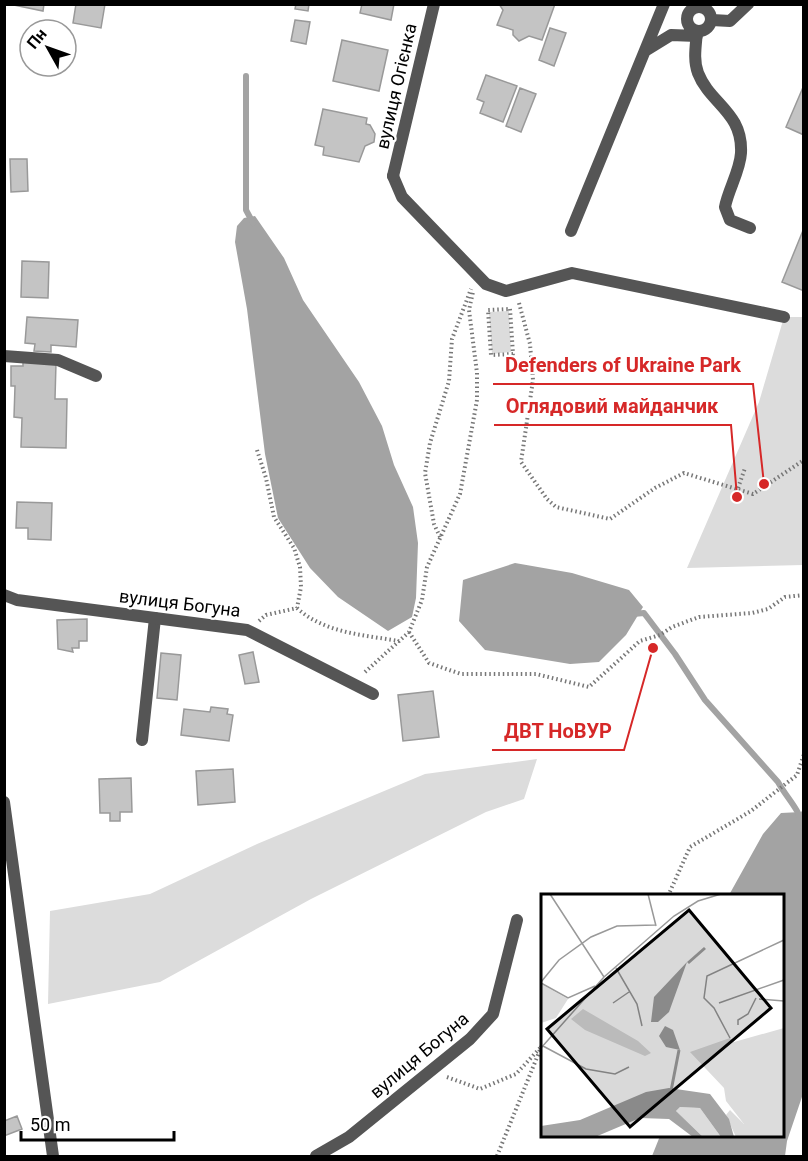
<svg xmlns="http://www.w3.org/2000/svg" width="808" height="1161" font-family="Roboto,sans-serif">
	<rect width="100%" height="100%" fill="#fff"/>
	<path fill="#dcdcdc" d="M509,311L511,352L492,354L489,312Z
		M784,317H803V565L687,568L759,402Z
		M537,759L524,799L486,812L311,899L160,982L48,1004L50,911L150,894L257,844L425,774Z"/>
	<path fill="#a3a3a3" d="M255,216L284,258L303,300L359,382L382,426L394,465L413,507L418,543L416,598L412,617L388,631L338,597L310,568L278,518L265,454L247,309L235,242L237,226L244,218Z
		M515,563L572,573L629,590L643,607L626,635L599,662L570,664L485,650L459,621L463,580Z
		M803,810L804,1091L787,1141L785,1156H652L660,1136H782V896L729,895L763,834L781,813L801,812Z"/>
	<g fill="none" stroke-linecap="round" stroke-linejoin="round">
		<path stroke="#a3a3a3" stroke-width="6" d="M246,76V210L253,223
			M633,614L644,613L675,654L705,700L778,782C788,800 798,807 804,828"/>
	</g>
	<path fill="#c4c4c4" stroke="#999" stroke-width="1.5" d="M9,4H44L43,11Z
		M76,4H105L101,28L73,23Z
		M296,4H309L308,11L295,9Z
		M362,4H394L391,20L360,13Z
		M499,4H555L542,40L529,36L519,41L513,35V30L497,25L503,10Z
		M295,20L310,22L306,44L291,41Z
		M550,28L566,33L554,66L539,60Z
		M342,40L388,50L379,91L333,81Z
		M486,75L517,86L503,122L480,113L484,102L477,99Z
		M804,85V135L786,127Z
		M520,88L536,94L521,132L506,126Z
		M323,109L367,118L366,124L370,125L375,134L374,142L365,146L359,162L323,155L324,147L315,145Z
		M10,159H27L28,191L11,192Z
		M804,228V291L782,282Z
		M22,261L49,262L48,298L21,297Z
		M27,317L78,320L76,347L51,345V352L34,351L35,344L25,343Z
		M23,362L56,363L55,399H67L66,448L21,447L22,418L14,417L15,386H11V366H23Z
		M17,502L52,503L51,540L28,539V528H16Z
		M87,619V641H79V648H72L73,652L58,649L57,620Z
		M253,652L259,682L245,684L239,655Z
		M161,653L181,655L177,700L157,698Z
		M433,691L439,737L403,741L398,695Z
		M211,707L228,709L227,714L233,715L229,741L181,735L184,709L210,712Z
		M233,769L235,802L198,805L196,771Z
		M131,778L132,812H120V821H110V813H100L99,779Z
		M17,1116L22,1129L4,1136V1121Z"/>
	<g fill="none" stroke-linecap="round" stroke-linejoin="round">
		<path stroke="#777" stroke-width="4" stroke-dasharray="1.5 3" stroke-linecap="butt" d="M519,303L530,344L533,380L521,462L547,499L556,507L610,519L655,488L684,473L753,494L804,460
			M510,309L513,354L491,355L488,310Z
			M257,450L266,478L274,517L294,548L300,567L301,587L297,608
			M738,488L745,468
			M440,537L434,524L425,473L430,443L449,381L452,339L471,289
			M297,608C324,633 364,635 399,641
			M259,621L266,615L297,608
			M409,632L429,663L461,674H536L589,687L640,641L660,635L672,627L699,617L752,613L768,609L785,597L804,595
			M365,672L409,632L422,600L427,567L460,494L477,400V373L469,310L473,292
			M668,896L690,847L751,811L797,775L804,754
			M447,1077L480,1089L516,1074L541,1047
			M497,1156L542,1045"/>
		<path stroke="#555" stroke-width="12" d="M687 19a12 12 0 1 1 24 0a12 12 0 1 1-24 0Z
			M712,20L730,21L748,4
			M697,31C696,45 693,60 698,73C710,104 743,112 741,153C740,171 728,190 725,207L730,220L750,228
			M645,51L671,35L697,36
			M393,176L402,197L486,284L506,291L572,273L784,317
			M571,231L664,4
			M4,356L58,360L96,376
			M142,740L155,618"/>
		<path stroke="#555" stroke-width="12" d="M393,176L434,4
			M4,595L17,600L247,630L373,694
			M4,802L53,1156
			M316,1156L349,1137L470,1039L493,1014L517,920"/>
	</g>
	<g text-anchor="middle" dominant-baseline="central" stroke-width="4.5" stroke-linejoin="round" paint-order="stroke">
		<g font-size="18" fill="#000" stroke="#fff">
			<text transform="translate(396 86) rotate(-77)">вулиця Огієнка</text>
			<text transform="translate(180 603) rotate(7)">вулиця Богуна</text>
			<text transform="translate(419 1055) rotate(-40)">вулиця Богуна</text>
		</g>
	</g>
	<g transform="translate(541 894)">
		<rect width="243" height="243" fill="#fff"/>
		<path d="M0,90L27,105L15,124L0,129ZM42,115L97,147L110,159L104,162L44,136L30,125ZM243,134V243H195L185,221L189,216L203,230L185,207L183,194L149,158L189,144L193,148ZM139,213L159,214L180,243H162L135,217Z" fill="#dcdcdc"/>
		<path d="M146,68L128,118L117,128H110L113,103ZM124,132L132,136L139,156L125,153L118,142ZM128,194L169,200L188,225L193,243H180L159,214L139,213L135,217L162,243H152L128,225L99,224L54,243H0V232L39,226L105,198Z" fill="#a3a3a3"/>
		<path fill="none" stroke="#a3a3a3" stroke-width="3" d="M147,69L164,54M130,197L138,156"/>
		<path fill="none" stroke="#999" stroke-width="1.5" d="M9,0L63,83M107,0L115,32M75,74L96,110L101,132M0,88L18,66L50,43L76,32L114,31M0,89L27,104L54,92M218,105L243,107M72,109L88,98M178,109L243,86M197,131V126L207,120L215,104M189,144L173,114L163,104L166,82L243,46M2,152L45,175L74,180L88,173M0,154L63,83L133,22L157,7L180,0"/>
		<path fill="#000" fill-opacity="0.15" stroke="#000" stroke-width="3" d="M148,16L230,114L89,233L6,135Z"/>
		<rect width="243" height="243" fill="none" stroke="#000" stroke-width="3"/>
	</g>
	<path fill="none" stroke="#d62828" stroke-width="2" d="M764 484L753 384H493M737 497L731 425H494M653 648L624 750H492"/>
	<g fill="#d62828" stroke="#fff" stroke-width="2">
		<circle cx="764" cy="484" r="6"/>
		<circle cx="737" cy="497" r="6"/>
		<circle cx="653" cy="648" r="6"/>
	</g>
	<g font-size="20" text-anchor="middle" font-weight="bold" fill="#d62828" stroke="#fff" stroke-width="4.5" stroke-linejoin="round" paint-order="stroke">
		<text x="623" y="372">Defenders of Ukraine Park</text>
		<text x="612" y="413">Оглядовий майданчик</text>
		<text x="558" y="738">ДВТ НоВУР</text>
	</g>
	<rect width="808" height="1161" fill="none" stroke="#000000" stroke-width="12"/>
	<g transform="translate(48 48) rotate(310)"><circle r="28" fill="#ffffff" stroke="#999999" stroke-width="1.5"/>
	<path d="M0-4.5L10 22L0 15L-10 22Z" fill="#000000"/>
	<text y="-9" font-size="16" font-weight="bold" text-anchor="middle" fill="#000000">Пн</text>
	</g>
	<path d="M21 1131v9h153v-9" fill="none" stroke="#000000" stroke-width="3"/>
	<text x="30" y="1131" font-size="18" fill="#000000" stroke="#ffffff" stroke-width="4.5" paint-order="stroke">50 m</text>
</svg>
